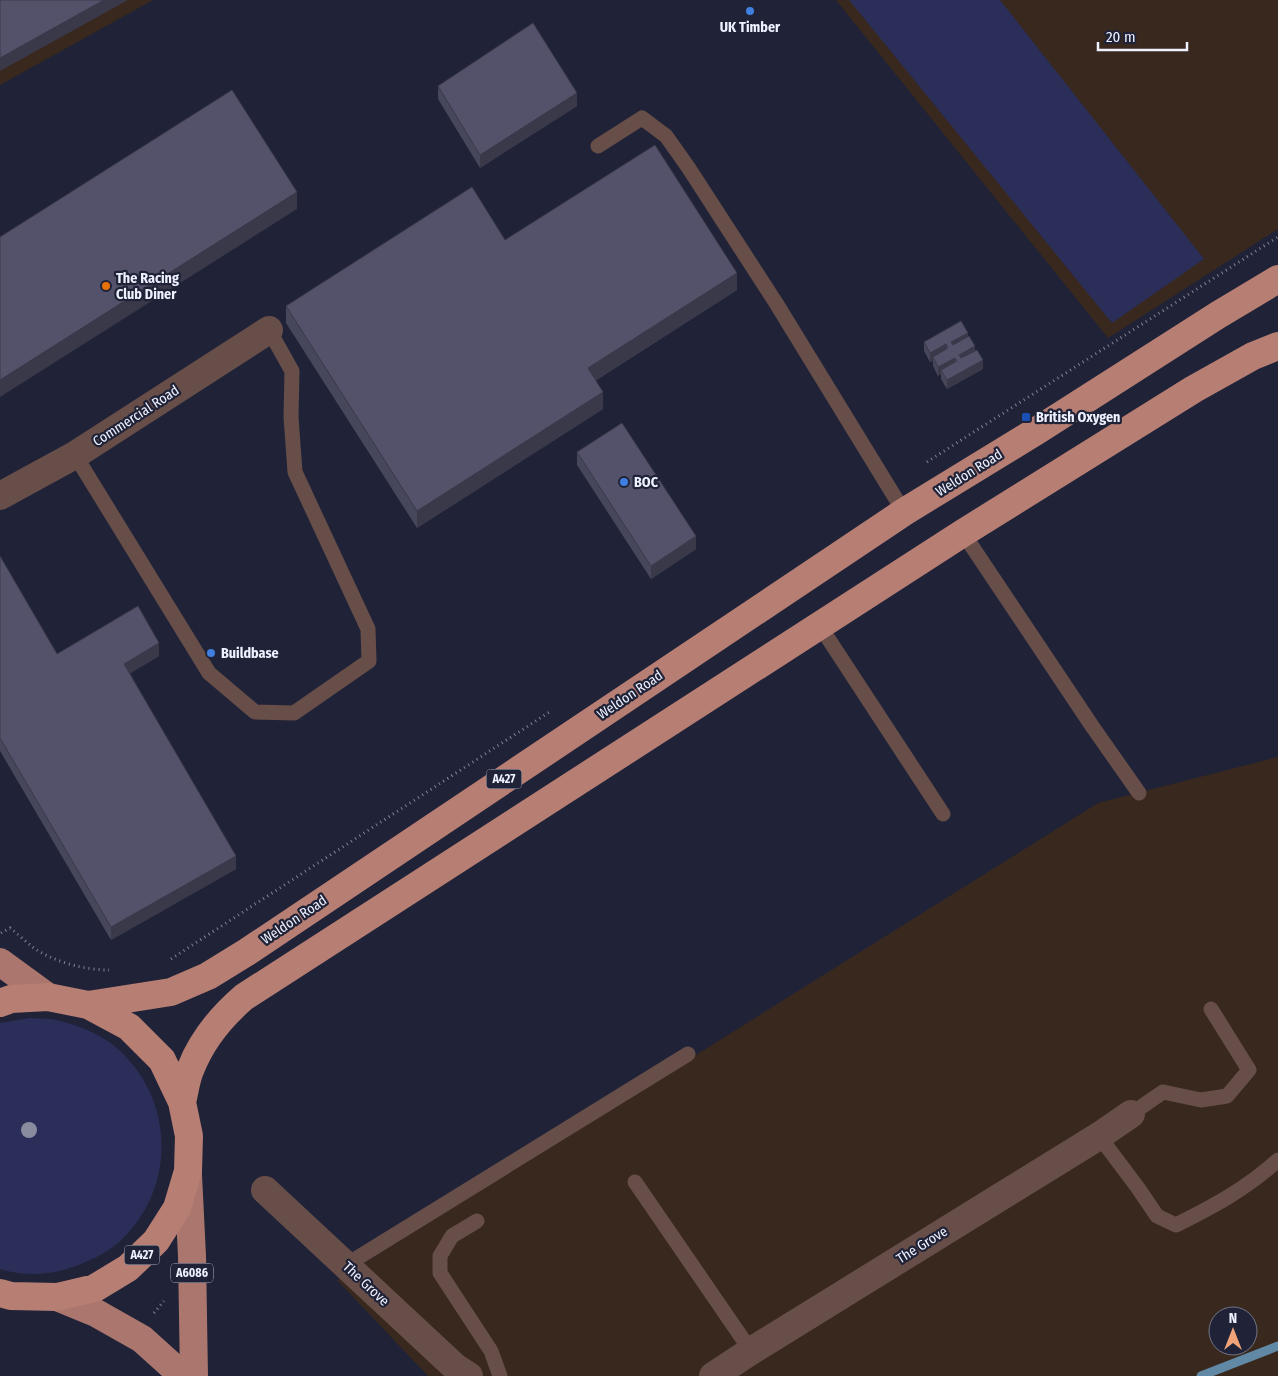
<svg xmlns="http://www.w3.org/2000/svg" width="1278" height="1376" font-family="'Fira Sans Condensed',sans-serif">
	<rect width="100%" height="100%" fill="#202337"/>
	<path fill="#38281e" fill-rule="evenodd" d="M0,0H153L0,85Z
		M836,0H1278V229L1108,338Z
		M1278,757V1376H428L337,1280L1098,803ZM1218,1316H1248V1346H1218Z"/>
	<path fill="#2b2e59" d="M849,0H1000L1204,259L1112,323Z
		M30,1018C40,1019 51,1018 60,1021C78,1025 97,1033 112,1044C176,1095 178,1189 118,1243C106,1253 92,1260 78,1265C54,1275 25,1277 0,1269V1023Z"/>
	<g fill="none" stroke-linecap="round" stroke-linejoin="round">
		<path stroke="#6189a5" stroke-width="9" d="M1201,1376L1278,1346"/>
		<path stroke="#808394" stroke-width="3" stroke-dasharray="1 4" stroke-linecap="butt" d="M927,462L1278,237
			M1,933L10,928C18,934 26,942 34,948C54,962 85,970 109,970
			M171,959L551,711
			M154,1313L164,1301"/>
		<path stroke="#684e49" stroke-width="15" d="M598,146L642,118L666,136L688,167L776,303L904,512
			M75,455L209,673L255,712L294,713L369,661L368,629L295,472L291,417L292,371L269,330
			M963,533L1092,726L1139,793
			M820,626L943,814
			M1131,1114L1163,1092L1201,1100L1227,1096L1249,1070L1211,1009
			M1099,1136L1138,1188L1157,1216L1176,1225C1214,1206 1246,1189 1278,1160
			M635,1182L751,1351
			M477,1221L452,1236L440,1256V1273L491,1351L500,1376
			M346,1265L688,1054"/>
		<path stroke="#684e49" stroke-width="28" d="M0,496L75,455L269,330
			M265,1190L455,1367L469,1376
			M713,1376L751,1351L1099,1136L1131,1114"/>
		<path stroke="#aa766d" stroke-width="28" d="M0,962L48,997
			M188,1175L192,1256L194,1376
			M57,1297L96,1313L142,1339L183,1376"/>
		<path stroke="#b77e74" stroke-width="28" d="M0,1003L11,999L48,997L88,1005L129,1027L162,1060L182,1102L189,1136L188,1171L177,1208L156,1241L128,1268L95,1288L57,1297L11,1296L0,1293
			M88,1005L171,992L208,976L247,952L904,512L1038,430L1218,315L1278,279
			M182,1102C185,1091 186,1078 191,1068C202,1040 222,1016 244,997L963,533L1194,389L1253,356L1278,346"/>
	</g>
	<circle fill="#898c9e" cx="29" cy="1130" r="8"/>
	<path fill="#47475b" d="M438,86L577,106L480,168L438,99Z
		M505,240L737,290L595,381L603,409L417,528L286,323V306Z
		M968,337L975,350L983,369L947,389L941,379V374L938,376L933,366V361L930,362L924,351V342Z
		M577,452L696,549L651,579L577,465Z
		M0,556L57,654L159,656L130,673L236,869L111,940L0,751Z"/>
	<path fill="#3a394a" d="M104,0H128L0,71V58Z
		M577,93V106L480,168V155Z
		M297,192V209L0,397V380Z
		M737,273V290L588,385V368Z
		M968,333V342L951,351V342Z
		M946,344V353L933,357V361L930,362V353Z
		M975,346V355L959,364V355Z
		M955,358V367L941,370V374L938,376V367Z
		M983,360V369L947,389V380Z
		M603,392V409L417,528V511Z
		M696,536V549L651,579V566Z
		M159,643V656L124,677V664Z
		M236,856V869L111,940V927Z"/>
	<path fill="#53526a" stroke="#3a394a" d="M0,0H104L0,58Z
		M533,23L577,93L480,155L438,86Z
		M232,90L297,192L0,380V237Z
		M655,145L737,273L588,368L603,392L417,511L286,306L472,187L505,240Z
		M961,321L968,333L951,342L953,345L969,336L975,346L959,355L961,358L977,350L983,360L947,380L941,370L957,361L955,358L938,367L933,357L948,348L946,344L930,353L924,342Z
		M622,423L696,536L651,566L577,452Z
		M0,556L57,654L138,606L159,643L124,664L236,856L111,927L0,738Z"/>
	<g fill="#3f7fe0" stroke="#202337" stroke-width="2">
		<circle cx="750" cy="11" r="5"/>
		<circle cx="624" cy="482" r="5"/>
		<circle cx="211" cy="653" r="5"/>
	</g>
	<circle fill="#e8710a" stroke="#202337" stroke-width="2" cx="106" cy="286" r="5"/>
	<rect fill="#1a4fb4" stroke="#202337" stroke-width="2" x="1021" y="412" width="10" height="10" rx="2.5"/>
	<g text-anchor="middle" dominant-baseline="central" stroke-width="4.5" stroke-linejoin="round" paint-order="stroke">
		<g fill="#202337" stroke="#b0b3c3" stroke-width="1">
			<rect x="486.5" y="769.5" width="35" height="19" rx="4"/>
			<rect x="124.5" y="1245.5" width="35" height="19" rx="4"/>
			<rect x="171" y="1263.5" width="42" height="19" rx="4"/>
		</g>
		<g font-size="12" font-weight="bold" fill="#eef1ff">
			<text x="504" y="779">A427</text>
			<text x="142" y="1255">A427</text>
			<text x="192" y="1273">A6086</text>
		</g>
		<g font-size="14" font-weight="bold" fill="#eef1ff" stroke="#202337" text-anchor="start">
			<text x="750" y="27" text-anchor="middle">UK Timber</text>
			<text x="116" y="278">The Racing<tspan x="116" dy="16">Club Diner</tspan></text>
			<text x="1036" y="417">British Oxygen</text>
			<text x="634" y="482">BOC</text>
			<text x="221" y="653">Buildbase</text>
		</g>
		<g font-size="14" fill="#eef1ff" stroke="#202337">
			<text transform="translate(136 416) rotate(-33)">Commercial Road</text>
			<text transform="translate(969 473) rotate(-32)">Weldon Road</text>
			<text transform="translate(630 695) rotate(-34)">Weldon Road</text>
			<text transform="translate(294 920) rotate(-34)">Weldon Road</text>
			<text transform="translate(922 1245) rotate(-32)">The Grove</text>
			<text transform="translate(366 1284) rotate(43)">The Grove</text>
		</g>
	</g>
	<g transform="translate(1233 1331)"><circle r="24" fill="#202337" stroke="#727587"/>
	<path d="M0-4L9 19L0 12L-9 19Z" fill="#f0a378"/>
	<text y="-8" font-size="14" font-weight="bold" text-anchor="middle" fill="#eef1ff">N</text>
	</g>
	<path d="M1098 42v8h89v-8" fill="none" stroke="#eef1ff" stroke-width="2.5"/>
	<text x="1106" y="42" font-size="15" fill="#eef1ff" stroke="#202337" stroke-width="4" paint-order="stroke">20 m</text>
</svg>
